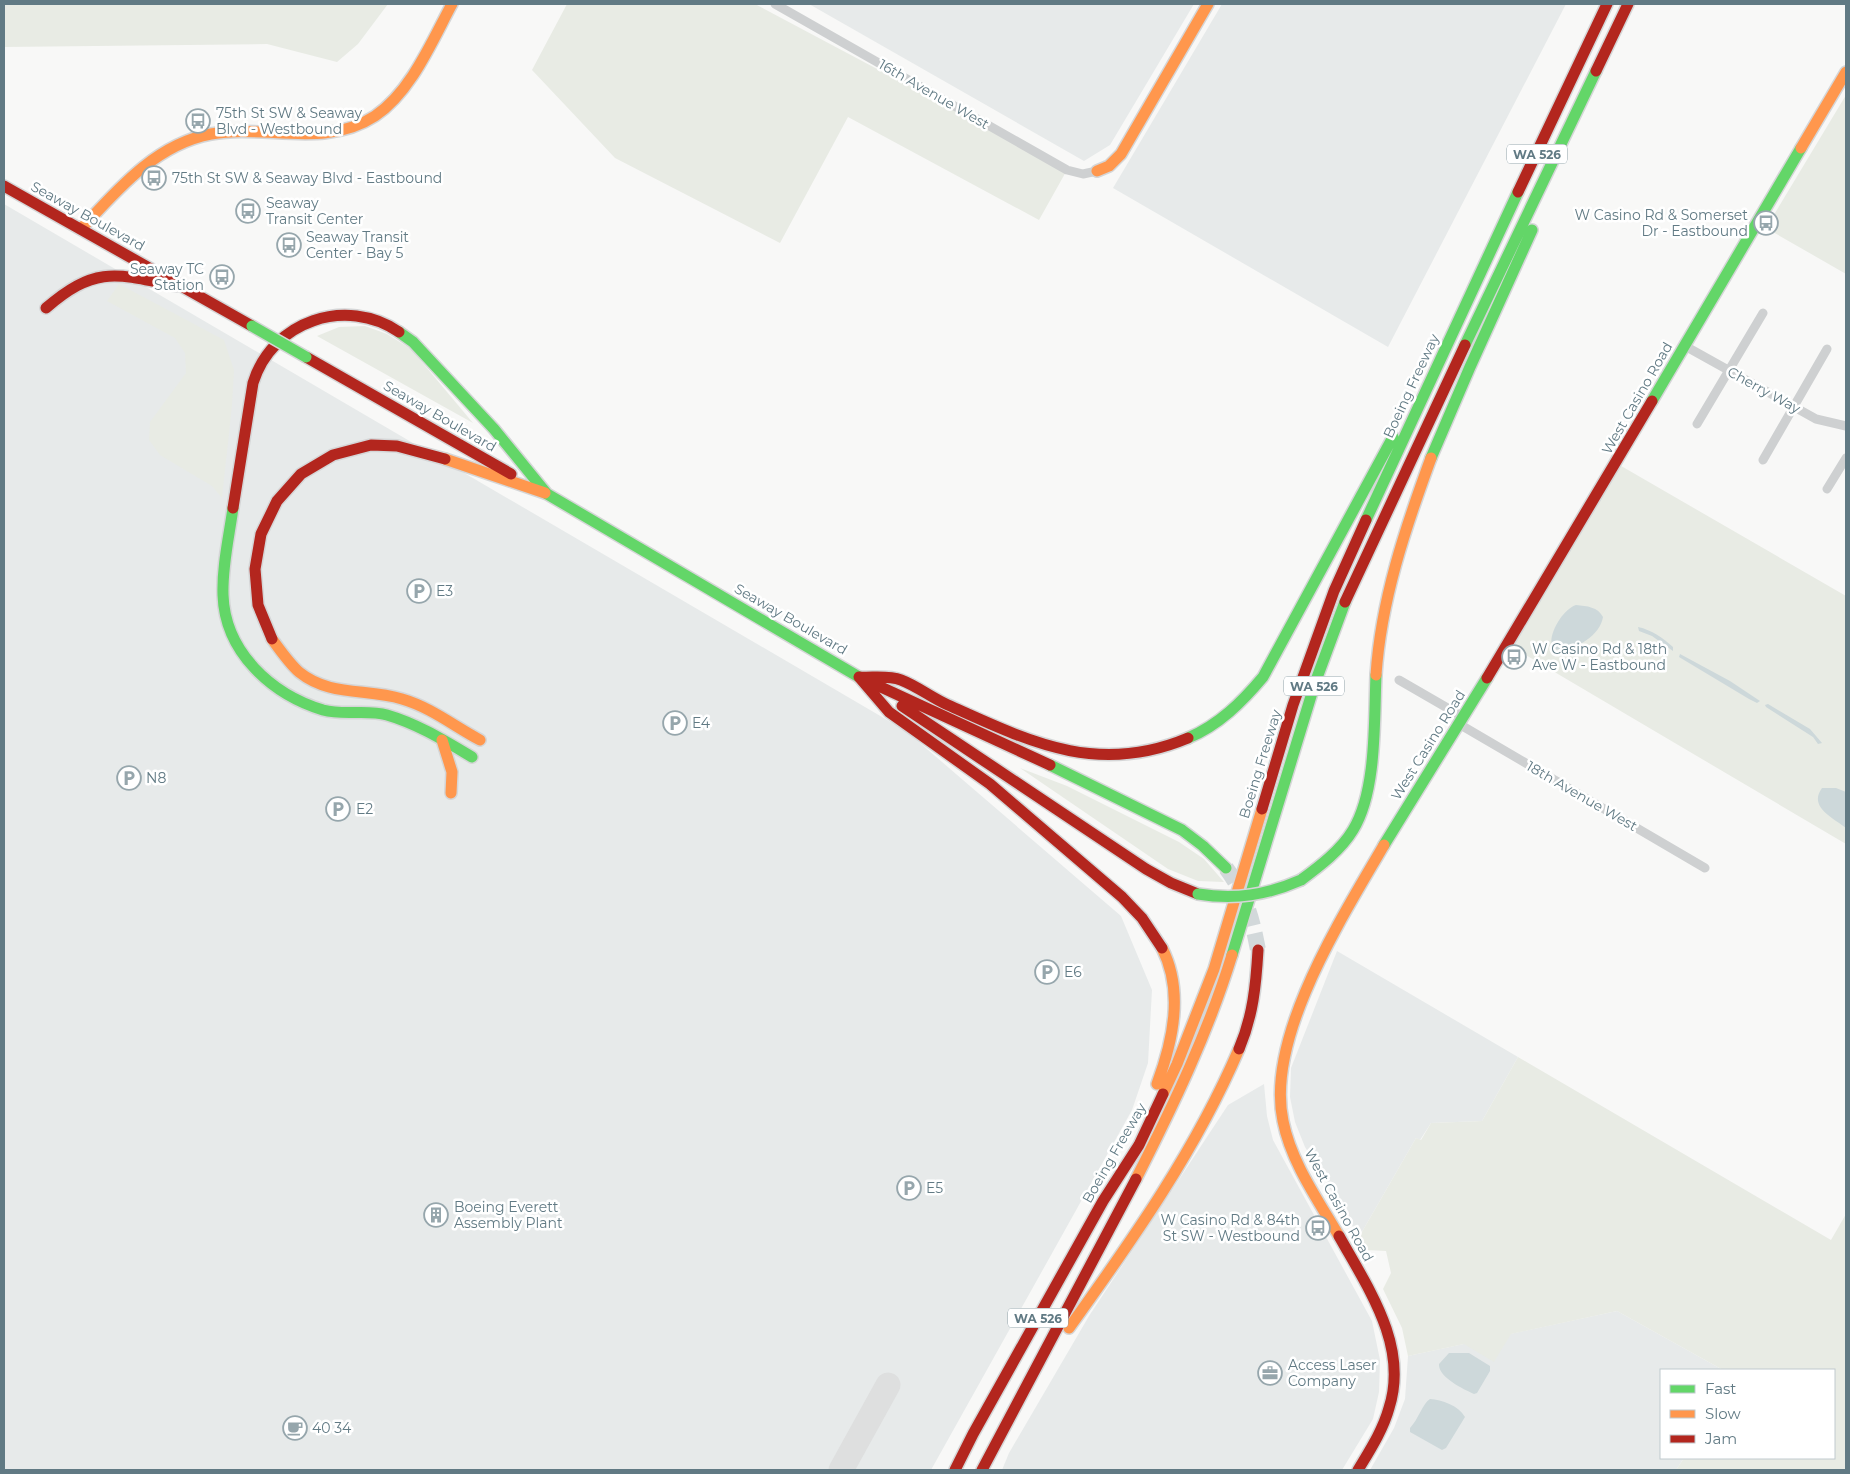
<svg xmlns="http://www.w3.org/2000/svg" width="1850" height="1474" font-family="Montserrat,sans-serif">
	<rect width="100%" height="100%" fill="#f8f8f7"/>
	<path fill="#e7eaea" d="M809,4H1194L1110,145L1084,161Z
		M1222,4H1566L1388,347L1113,188Z
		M4,204L906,731L1121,916L1152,990L1148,1063L1132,1110L931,1470H4Z
		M1337,951L1518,1057L1482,1121L1431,1123L1420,1140L1416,1138L1359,1237L1305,1147L1295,1122L1290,1097L1291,1068Z
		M1264,1084L1267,1116L1273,1140L1372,1321L1380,1360L1379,1392L1373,1419L1342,1470H1002L1009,1453L1089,1316L1228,1105Z
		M1617,1311L1723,1370H1661V1458H1684L1676,1470H1370L1394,1428L1405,1399L1408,1356Z"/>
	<path fill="#e8ebe4" d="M4,4H388L358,44L337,62L267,44L4,47Z
		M567,4H755L1067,170L1039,220L848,117L780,243L615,158L532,70Z
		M1846,95V274L1766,228Z
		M119,284L224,340L234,370L232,405L222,498L212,486L160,455L149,440L150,422L186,373L185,353L175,338L107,301Z
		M365,326L387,334L411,349L473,423L317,336L339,327Z
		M1616,463L1846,596V844L1507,644Z
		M1020,768L1067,786L1179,842L1204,859L1224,882L1198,881L1168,869Z
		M1518,1057L1831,1240L1846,1214V1470H1676L1684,1458H1834V1370H1723L1617,1311L1511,1334L1494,1362L1464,1344L1408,1356L1402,1328L1383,1289L1391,1273L1386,1251L1366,1250L1359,1237L1416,1138L1421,1140L1431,1123L1482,1121Z"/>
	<path fill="#cdd8da" d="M1576,605C1587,606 1598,607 1603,617C1600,637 1571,653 1553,649C1546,636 1563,609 1576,605Z
		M1638,627C1652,630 1663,638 1673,647V651L1652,636L1639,631Z
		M1680,654L1730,681L1760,701L1757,703L1749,699L1679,657Z
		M1768,704L1810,729L1822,743L1818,744L1813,737L1766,707L1765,705Z
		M1822,788H1836L1846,792V828C1833,818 1808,807 1822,788Z
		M1449,1353H1469L1490,1366V1371L1477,1393L1474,1394C1463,1389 1438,1377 1439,1364Z
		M1430,1399C1442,1400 1458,1405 1465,1417L1446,1448L1442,1450L1410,1432V1428C1418,1420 1423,1403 1430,1399Z"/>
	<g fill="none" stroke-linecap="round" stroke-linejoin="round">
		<path stroke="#dedfdf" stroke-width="25" d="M841,1470L888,1385"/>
		<path stroke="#d2d8da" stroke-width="16" stroke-dasharray="16 8" stroke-linecap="butt" d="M1226,868C1246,895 1252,918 1258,950"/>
		<g stroke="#d5d6d7" stroke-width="14">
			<path id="fast" d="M399,332L413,342L494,429L547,494
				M1465,345L1596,71
				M1652,401L1801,148
				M1431,458L1470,367L1532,230
				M542,491L859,677
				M233,508C229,537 222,566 223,595C225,652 271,694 323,710C345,716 366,709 387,715C418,724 445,741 472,757
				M1366,520L1518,192
				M1188,738C1219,725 1242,702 1263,677L1393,437
				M1050,765L1182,830L1203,846L1226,868
				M1384,845L1487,678
				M1301,880C1320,866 1341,850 1353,830C1377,791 1374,720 1376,675
				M1232,955L1315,683L1345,602"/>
		</g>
		<g stroke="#d5d6d7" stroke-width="14">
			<path id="slow" d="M1801,148L1846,72
				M1097,171L1109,166L1121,154L1208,4
				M81,229C117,190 156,144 211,134C265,124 325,149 375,116C411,92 432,41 452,4
				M445,459L545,493
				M272,639C280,650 289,663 299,672C330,697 366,688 402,699C430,707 454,726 480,740
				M1376,675C1381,600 1405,529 1431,458
				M442,740L452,772L451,793
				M1157,1084C1173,1041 1184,991 1162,948
				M1163,1094L1177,1064L1214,969L1262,809
				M1136,1179C1173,1106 1208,1033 1232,955
				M1339,1236C1318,1200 1291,1162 1283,1121C1265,1037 1343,916 1384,845
				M1069,1328C1133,1239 1196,1150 1239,1049"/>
		</g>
		<g stroke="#d5d6d7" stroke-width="14">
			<path id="jam" d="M1596,71L1628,4
				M4,186L252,326
				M1518,192L1607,4
				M46,308C95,266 115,273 175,286
				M306,357L511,474
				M233,508L253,383C272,321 346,296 399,332
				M1345,602L1465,345
				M272,639L258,605L255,569L261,534L277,501L301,474L333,455L371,445L397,446L445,459
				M859,677C872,678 888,675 901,680C917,686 932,698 948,705C1030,742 1098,776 1188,738
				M859,677L889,712L990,784L1122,897L1142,918L1162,948
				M1487,678L1652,401
				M870,682L1050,765
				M902,706L1146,869L1171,883L1198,894
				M1262,809L1293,705L1334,591L1366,520
				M1239,1049C1253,1016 1256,985 1258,950
				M1339,1236C1368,1288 1409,1346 1389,1408C1383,1430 1370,1450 1358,1470
				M955,1470L973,1434L1103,1201L1139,1145L1163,1094
				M982,1470L1136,1179"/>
		</g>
		<path stroke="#ced0d1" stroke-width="9" d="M775,4L1067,170L1083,174L1097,171
			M1685,346L1816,419L1846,426
			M1697,424L1763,313
			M1763,460L1827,349
			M1827,489L1846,458
			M1399,680L1463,717
			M1459,724L1705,868"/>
		<use href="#fast" stroke="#63d668" stroke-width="11"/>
		<use href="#slow" stroke="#ff974d" stroke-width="11"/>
		<use href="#jam" stroke="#b3261e" stroke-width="11"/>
		<g stroke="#d5d6d7" stroke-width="14" stroke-linecap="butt">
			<path id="fast-bridge" d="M252,326L306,357
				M1198,894C1235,900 1267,895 1301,880"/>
		</g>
		<use href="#fast-bridge" stroke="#63d668" stroke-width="11"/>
	</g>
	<defs>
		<g id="bus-ring" transform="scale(1.25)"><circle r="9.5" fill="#fff" stroke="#96a6ac" stroke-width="1.5"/><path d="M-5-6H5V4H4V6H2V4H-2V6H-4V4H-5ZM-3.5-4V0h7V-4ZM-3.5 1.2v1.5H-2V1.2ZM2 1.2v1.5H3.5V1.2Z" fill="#96a6ac"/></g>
		<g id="parking-ring" transform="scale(1.25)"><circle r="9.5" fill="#fff" stroke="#96a6ac" stroke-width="1.5"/><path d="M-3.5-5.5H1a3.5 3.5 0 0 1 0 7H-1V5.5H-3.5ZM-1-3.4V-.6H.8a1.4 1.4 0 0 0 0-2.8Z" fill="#96a6ac"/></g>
		<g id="building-ring" transform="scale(1.25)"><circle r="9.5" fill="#fff" stroke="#96a6ac" stroke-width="1.5"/><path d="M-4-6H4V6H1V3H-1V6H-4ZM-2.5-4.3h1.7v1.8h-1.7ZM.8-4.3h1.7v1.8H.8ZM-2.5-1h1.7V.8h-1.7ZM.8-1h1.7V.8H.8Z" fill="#96a6ac"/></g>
		<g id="office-ring" transform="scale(1.25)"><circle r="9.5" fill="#fff" stroke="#96a6ac" stroke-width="1.5"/><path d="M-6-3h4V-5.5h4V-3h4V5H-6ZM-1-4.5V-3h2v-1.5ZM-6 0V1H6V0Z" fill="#96a6ac"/></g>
		<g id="cafe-ring" transform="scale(1.25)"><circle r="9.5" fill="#fff" stroke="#96a6ac" stroke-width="1.5"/><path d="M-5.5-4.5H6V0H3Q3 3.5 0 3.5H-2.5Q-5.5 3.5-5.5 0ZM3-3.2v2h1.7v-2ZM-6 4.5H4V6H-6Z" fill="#96a6ac"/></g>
	</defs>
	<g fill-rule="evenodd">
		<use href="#bus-ring" x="198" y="121"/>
		<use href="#bus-ring" x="154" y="178"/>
		<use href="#bus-ring" x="248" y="211"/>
		<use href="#bus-ring" x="1766" y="223"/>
		<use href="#bus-ring" x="289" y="245"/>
		<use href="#bus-ring" x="222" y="277"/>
		<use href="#parking-ring" x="419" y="591"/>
		<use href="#bus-ring" x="1514" y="657"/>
		<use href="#parking-ring" x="675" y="723"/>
		<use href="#parking-ring" x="129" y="778"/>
		<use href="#parking-ring" x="338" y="809"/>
		<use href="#parking-ring" x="1047" y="972"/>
		<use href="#parking-ring" x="909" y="1188"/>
		<use href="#building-ring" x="436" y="1215"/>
		<use href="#bus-ring" x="1318" y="1228"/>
		<use href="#office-ring" x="1270" y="1373"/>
		<use href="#cafe-ring" x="295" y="1428"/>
	</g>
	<g text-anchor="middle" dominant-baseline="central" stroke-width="5" stroke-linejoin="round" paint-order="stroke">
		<g fill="#fff" stroke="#90a2a9" stroke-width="1">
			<rect x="1507" y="144.5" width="60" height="19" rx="4"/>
			<rect x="1284" y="676.5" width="60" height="19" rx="4"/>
			<rect x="1008" y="1308.5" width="60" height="19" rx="4"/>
		</g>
		<g font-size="12" font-weight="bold" fill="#617a84">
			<text x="1537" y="154">WA 526</text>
			<text x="1314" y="686">WA 526</text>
			<text x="1038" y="1318">WA 526</text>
		</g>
		<g font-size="14" fill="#617a84" stroke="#fff">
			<text transform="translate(934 94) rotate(30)">16th Avenue West</text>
			<text transform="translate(88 216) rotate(29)">Seaway Boulevard</text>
			<text transform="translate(1411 386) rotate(-65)">Boeing Freeway</text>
			<text transform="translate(1764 390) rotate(29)">Cherry Way</text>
			<text transform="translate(1637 398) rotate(-60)">West Casino Road</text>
			<text transform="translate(440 416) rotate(30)">Seaway Boulevard</text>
			<text transform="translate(791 619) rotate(30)">Seaway Boulevard</text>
			<text transform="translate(1428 745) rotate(-58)">West Casino Road</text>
			<text transform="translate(1260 764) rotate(-73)">Boeing Freeway</text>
			<text transform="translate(1582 796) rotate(30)">18th Avenue West</text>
			<text transform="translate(1114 1153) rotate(-60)">Boeing Freeway</text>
			<text transform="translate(1339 1205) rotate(61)">West Casino Road</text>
		</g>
		<g font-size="14" fill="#617a84" stroke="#fff" text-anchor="start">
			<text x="216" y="113">75th St SW &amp; Seaway<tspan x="216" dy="16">Blvd - Westbound</tspan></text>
			<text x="172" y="178">75th St SW &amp; Seaway Blvd - Eastbound</text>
			<text x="266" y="203">Seaway<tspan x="266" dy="16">Transit Center</tspan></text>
			<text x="1748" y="215" text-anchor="end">W Casino Rd &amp; Somerset<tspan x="1748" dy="16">Dr - Eastbound</tspan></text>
			<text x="306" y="237">Seaway Transit<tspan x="306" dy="16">Center - Bay 5</tspan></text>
			<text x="204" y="269" text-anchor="end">Seaway TC<tspan x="204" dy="16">Station</tspan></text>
			<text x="436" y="591">E3</text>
			<text x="1532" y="649">W Casino Rd &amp; 18th<tspan x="1532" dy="16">Ave W - Eastbound</tspan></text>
			<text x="692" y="723">E4</text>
			<text x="146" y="778">N8</text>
			<text x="356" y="809">E2</text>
			<text x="1064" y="972">E6</text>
			<text x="926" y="1188">E5</text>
			<text x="454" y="1207">Boeing Everett<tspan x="454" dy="16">Assembly Plant</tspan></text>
			<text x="1300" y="1220" text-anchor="end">W Casino Rd &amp; 84th<tspan x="1300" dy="16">St SW - Westbound</tspan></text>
			<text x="1288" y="1365">Access Laser<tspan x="1288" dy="16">Company</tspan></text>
			<text x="312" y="1428">40 34</text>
		</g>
	</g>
	<rect width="1850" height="1474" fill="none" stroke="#617a84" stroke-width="10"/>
	<rect x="1660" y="1369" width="175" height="90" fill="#ffffff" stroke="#c0cace"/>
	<rect x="1670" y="1385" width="25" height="8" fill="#63d668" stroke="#c0cace"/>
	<text x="1705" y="1394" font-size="15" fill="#617a84">Fast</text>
	<rect x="1670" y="1410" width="25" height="8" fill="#ff974d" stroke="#c0cace"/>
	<text x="1705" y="1419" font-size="15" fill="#617a84">Slow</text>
	<rect x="1670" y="1435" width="25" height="8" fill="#b3261e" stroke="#c0cace"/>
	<text x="1705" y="1444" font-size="15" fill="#617a84">Jam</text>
</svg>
